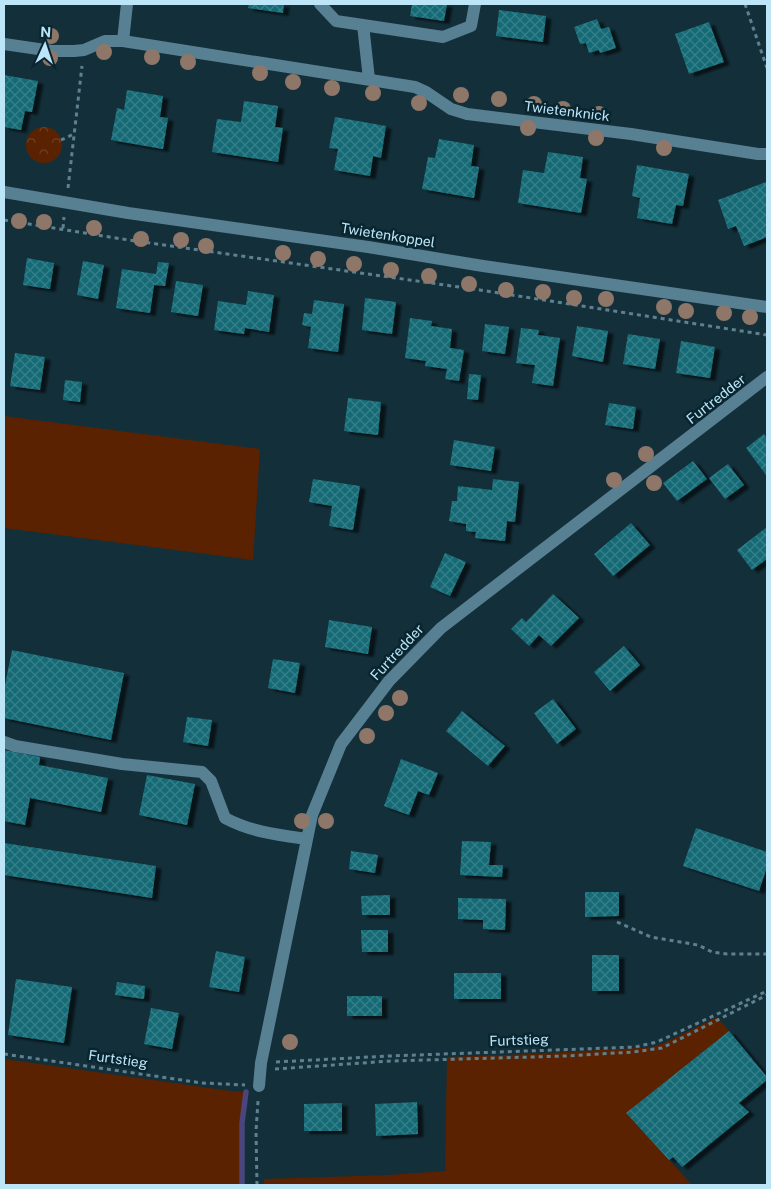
<svg xmlns="http://www.w3.org/2000/svg" width="771" height="1189" font-family="'Public Sans',sans-serif">
	<defs>
		<pattern id="forest-crowns" width="20" height="18" patternUnits="userSpaceOnUse" patternTransform="scale(1.25)"><rect width="20" height="18" fill="#5a2200"/><path d="M2 6a3 3 0 1 1 6 0M12 15a3 3 0 1 1 6 0" fill="none" stroke="#704226"/></pattern>
		<pattern id="building-cross-hatch" width="8" height="8" patternUnits="userSpaceOnUse" patternTransform="scale(1.25)"><rect width="8" height="8" fill="#146b75"/><path d="M0 0l8 8M0 8l8-8" fill="none" stroke="#348089"/></pattern>
		<filter id="shadow"><feDropShadow dx="5.5" dy="3" stdDeviation="1" flood-color="#0009"/></filter>
	</defs>
	<rect width="100%" height="100%" fill="#132f3a"/>
	<path fill="#5a2200" d="M4,416L260,449L253,560L4,528Z
		M717,1017L729,1031L627,1113L692,1185H264V1179L388,1175L445,1171L447,1057L531,1054L652,1047L664,1043Z
		M4,1059L231,1091L246,1092L242,1123V1185H4Z"/>
	<path fill="url(#forest-crowns)" d="M26 145a18 18 0 1 1 36 0a18 18 0 1 1-36 0Z"/>
	<g fill="none" stroke-linecap="round" stroke-linejoin="round">
		<path stroke="#4a457c" stroke-width="5.5" d="M242,1185V1123L246,1092"/>
	</g>
	<path fill="url(#building-cross-hatch)" filter="url(#shadow)" d="M249,4H284L283,13L248,8Z
		M412,4H447L444,21L410,16Z
		M499,10L546,16L543,42L496,36Z
		M597,19L601,29L609,27L616,48L600,53L599,50L589,53L586,43L580,44L574,27Z
		M709,22L724,62L689,74L675,34Z
		M4,75L38,81L32,112L25,111L21,130L4,127Z
		M127,90L163,96L160,117L168,118L163,149L111,140L117,108L124,110Z
		M244,101L278,106L275,127L283,128L278,162L212,152L217,119L241,122Z
		M335,117L386,126L381,158L373,156L370,176L334,170L338,149L329,148Z
		M439,139L474,145L471,166L479,167L474,198L422,189L428,157L435,158Z
		M548,152L583,157L580,178L587,179L581,213L518,203L523,170L544,173Z
		M637,165L689,174L683,206L676,205L672,224L637,218L640,198L632,196Z
		M766,182L767,237L744,246L736,226L728,229L718,200Z
		M27,258L54,263L50,289L23,285Z
		M83,261L104,265L98,299L77,295Z
		M158,262L169,263L165,286L154,285L150,313L116,308L122,269L156,274Z
		M176,281L203,285L198,316L171,312Z
		M248,291L274,295L269,332L245,328L244,334L214,330L218,301L246,305Z
		M365,298L396,302L392,334L362,330Z
		M314,300L344,304L338,352L308,348L311,327L302,325L304,313L312,314Z
		M410,318L432,321L431,326L452,329L450,348L464,350L459,381L445,379L447,369L425,366L426,361L405,358Z
		M485,324L509,327L505,354L482,351Z
		M577,326L608,331L603,362L572,356Z
		M521,328L539,330L538,335L560,338L553,386L532,383L535,365L516,363Z
		M628,334L660,339L655,369L623,364Z
		M681,341L715,347L710,378L676,373Z
		M15,353L45,357L40,390L10,386Z
		M469,374L481,375L478,400L467,399Z
		M65,380L82,382L80,402L63,400Z
		M348,398L381,402L378,435L344,431Z
		M609,403L636,407L633,429L605,425Z
		M764,434L767,439V474L766,475L746,448Z
		M454,440L495,447L491,471L450,465Z
		M693,461L707,479L677,501L663,483Z
		M728,464L744,485L725,499L709,478Z
		M313,479L360,486L353,530L329,526L332,506L309,502Z
		M493,479L519,482L515,522L507,521L505,541L475,538L476,532L466,531V524L449,521L452,501H457L458,486L492,490Z
		M631,523L650,545L613,576L594,554Z
		M767,527V559L752,570L737,550Z
		M445,553L466,562L450,596L430,587Z
		M553,594L579,618L551,646L539,635L529,646L511,629L522,618L526,622Z
		M329,620L372,627L368,654L325,647Z
		M624,646L640,665L610,691L594,672Z
		M12,650L124,673L111,740L4,718V690Z
		M273,659L300,663L295,693L268,688Z
		M553,699L576,729L557,744L534,713Z
		M462,711L505,746L488,766L446,731Z
		M187,717L212,720L208,746L183,742Z
		M4,750L40,757L39,765L108,778L101,812L30,798L25,825L4,821Z
		M401,759L438,773L429,795L418,791L409,815L384,806Z
		M147,775L195,784L187,825L139,815Z
		M696,828L767,852V867L759,891L683,866Z
		M462,841L491,842L489,865H503L502,877L460,875Z
		M4,843L156,866L152,898L4,875Z
		M351,851L378,855L375,873L349,869Z
		M585,892H619V916L585,917Z
		M390,895V915H362L361,896Z
		M458,898L506,899L505,930L483,929V920L458,919Z
		M361,930H388V952H362Z
		M216,951L245,957L239,992L209,987Z
		M592,955H619V991H592Z
		M454,973H501V999H454Z
		M16,979L72,987L64,1043L8,1035Z
		M117,982L145,986L144,999L115,995Z
		M347,996H382V1016H347Z
		M151,1008L179,1013L172,1049L144,1044Z
		M729,1031L767,1077V1080L739,1103L749,1112L682,1167L673,1157L669,1160L626,1113Z
		M417,1102L418,1134L376,1136L375,1104Z
		M342,1103V1131H304V1104Z"/>
	<g fill="none" stroke-linecap="round" stroke-linejoin="round">
		<path stroke="#5f818f" stroke-width="3" stroke-dasharray="4 4" stroke-linecap="butt" d="M745,4L767,68
			M61,140L74,134
			M68,188L82,66
			M4,220L122,239L480,290L767,335
			M63,228L64,217
			M617,922L651,937L698,945L712,952L727,954H767
			M4,1054L202,1083L245,1085
			M276,1062L389,1056L610,1048L635,1047L657,1042L767,991
			M275,1069L391,1061L567,1056L633,1052L662,1048L767,995
			M257,1185L256,1131L258,1101"/>
		<path stroke="#578092" stroke-width="12" d="M320,4L336,21L443,37L471,26L475,4
			M363,25L369,79
			M123,41L127,4
			M4,44L52,51H74L84,50L105,41H123L415,87L426,92L451,109L467,114L631,134L758,154H767
			M4,192L128,213L368,247L483,266L767,307
			M4,742L15,746L122,764L202,772L211,781L225,818C251,832 278,835 307,839
			M259,1086L261,1063L312,815L341,744L389,681L441,628L767,377"/>
	</g>
	<g fill="#8e7669">
		<circle cx="51" cy="36" r="8"/>
		<circle cx="104" cy="52" r="8"/>
		<circle cx="152" cy="57" r="8"/>
		<circle cx="50" cy="58" r="8"/>
		<circle cx="188" cy="62" r="8"/>
		<circle cx="260" cy="73" r="8"/>
		<circle cx="293" cy="82" r="8"/>
		<circle cx="332" cy="88" r="8"/>
		<circle cx="373" cy="93" r="8"/>
		<circle cx="461" cy="95" r="8"/>
		<circle cx="499" cy="99" r="8"/>
		<circle cx="419" cy="103" r="8"/>
		<circle cx="534" cy="104" r="8"/>
		<circle cx="563" cy="109" r="8"/>
		<circle cx="599" cy="114" r="8"/>
		<circle cx="528" cy="128" r="8"/>
		<circle cx="596" cy="138" r="8"/>
		<circle cx="664" cy="148" r="8"/>
		<circle cx="19" cy="221" r="8"/>
		<circle cx="44" cy="222" r="8"/>
		<circle cx="94" cy="228" r="8"/>
		<circle cx="141" cy="239" r="8"/>
		<circle cx="181" cy="240" r="8"/>
		<circle cx="206" cy="246" r="8"/>
		<circle cx="283" cy="253" r="8"/>
		<circle cx="318" cy="259" r="8"/>
		<circle cx="354" cy="264" r="8"/>
		<circle cx="391" cy="270" r="8"/>
		<circle cx="429" cy="276" r="8"/>
		<circle cx="469" cy="284" r="8"/>
		<circle cx="506" cy="290" r="8"/>
		<circle cx="543" cy="292" r="8"/>
		<circle cx="574" cy="298" r="8"/>
		<circle cx="606" cy="299" r="8"/>
		<circle cx="664" cy="307" r="8"/>
		<circle cx="686" cy="311" r="8"/>
		<circle cx="724" cy="313" r="8"/>
		<circle cx="750" cy="317" r="8"/>
		<circle cx="646" cy="454" r="8"/>
		<circle cx="614" cy="480" r="8"/>
		<circle cx="654" cy="483" r="8"/>
		<circle cx="400" cy="698" r="8"/>
		<circle cx="386" cy="713" r="8"/>
		<circle cx="367" cy="736" r="8"/>
		<circle cx="302" cy="821" r="8"/>
		<circle cx="326" cy="821" r="8"/>
		<circle cx="290" cy="1042" r="8"/>
	</g>
	<g text-anchor="middle" dominant-baseline="central" stroke-width="5" stroke-linejoin="round" paint-order="stroke">
		<g font-size="14" fill="#bce5f7" stroke="#092530">
			<text transform="translate(567 111) rotate(7)">Twietenknick</text>
			<text transform="translate(388 235) rotate(9)">Twietenkoppel</text>
			<text transform="translate(716 399) rotate(-38)">Furtredder</text>
			<text transform="translate(397 652) rotate(-47)">Furtredder</text>
			<text transform="translate(519 1040) rotate(-2)">Furtstieg</text>
			<text transform="translate(118 1059) rotate(8)">Furtstieg</text>
		</g>
	</g>
	<rect width="771" height="1189" fill="none" stroke="#bce5f7" stroke-width="10"/>
	<g transform="translate(45 45) rotate(3)" stroke="#092530" stroke-width="4" paint-order="stroke">
	<path d="M0-4L9 19L0 12L-9 19Z" fill="#bce5f7"/>
	<text y="-8" font-size="14" font-weight="bold" text-anchor="middle" fill="#bce5f7">N</text>
	</g>
</svg>
